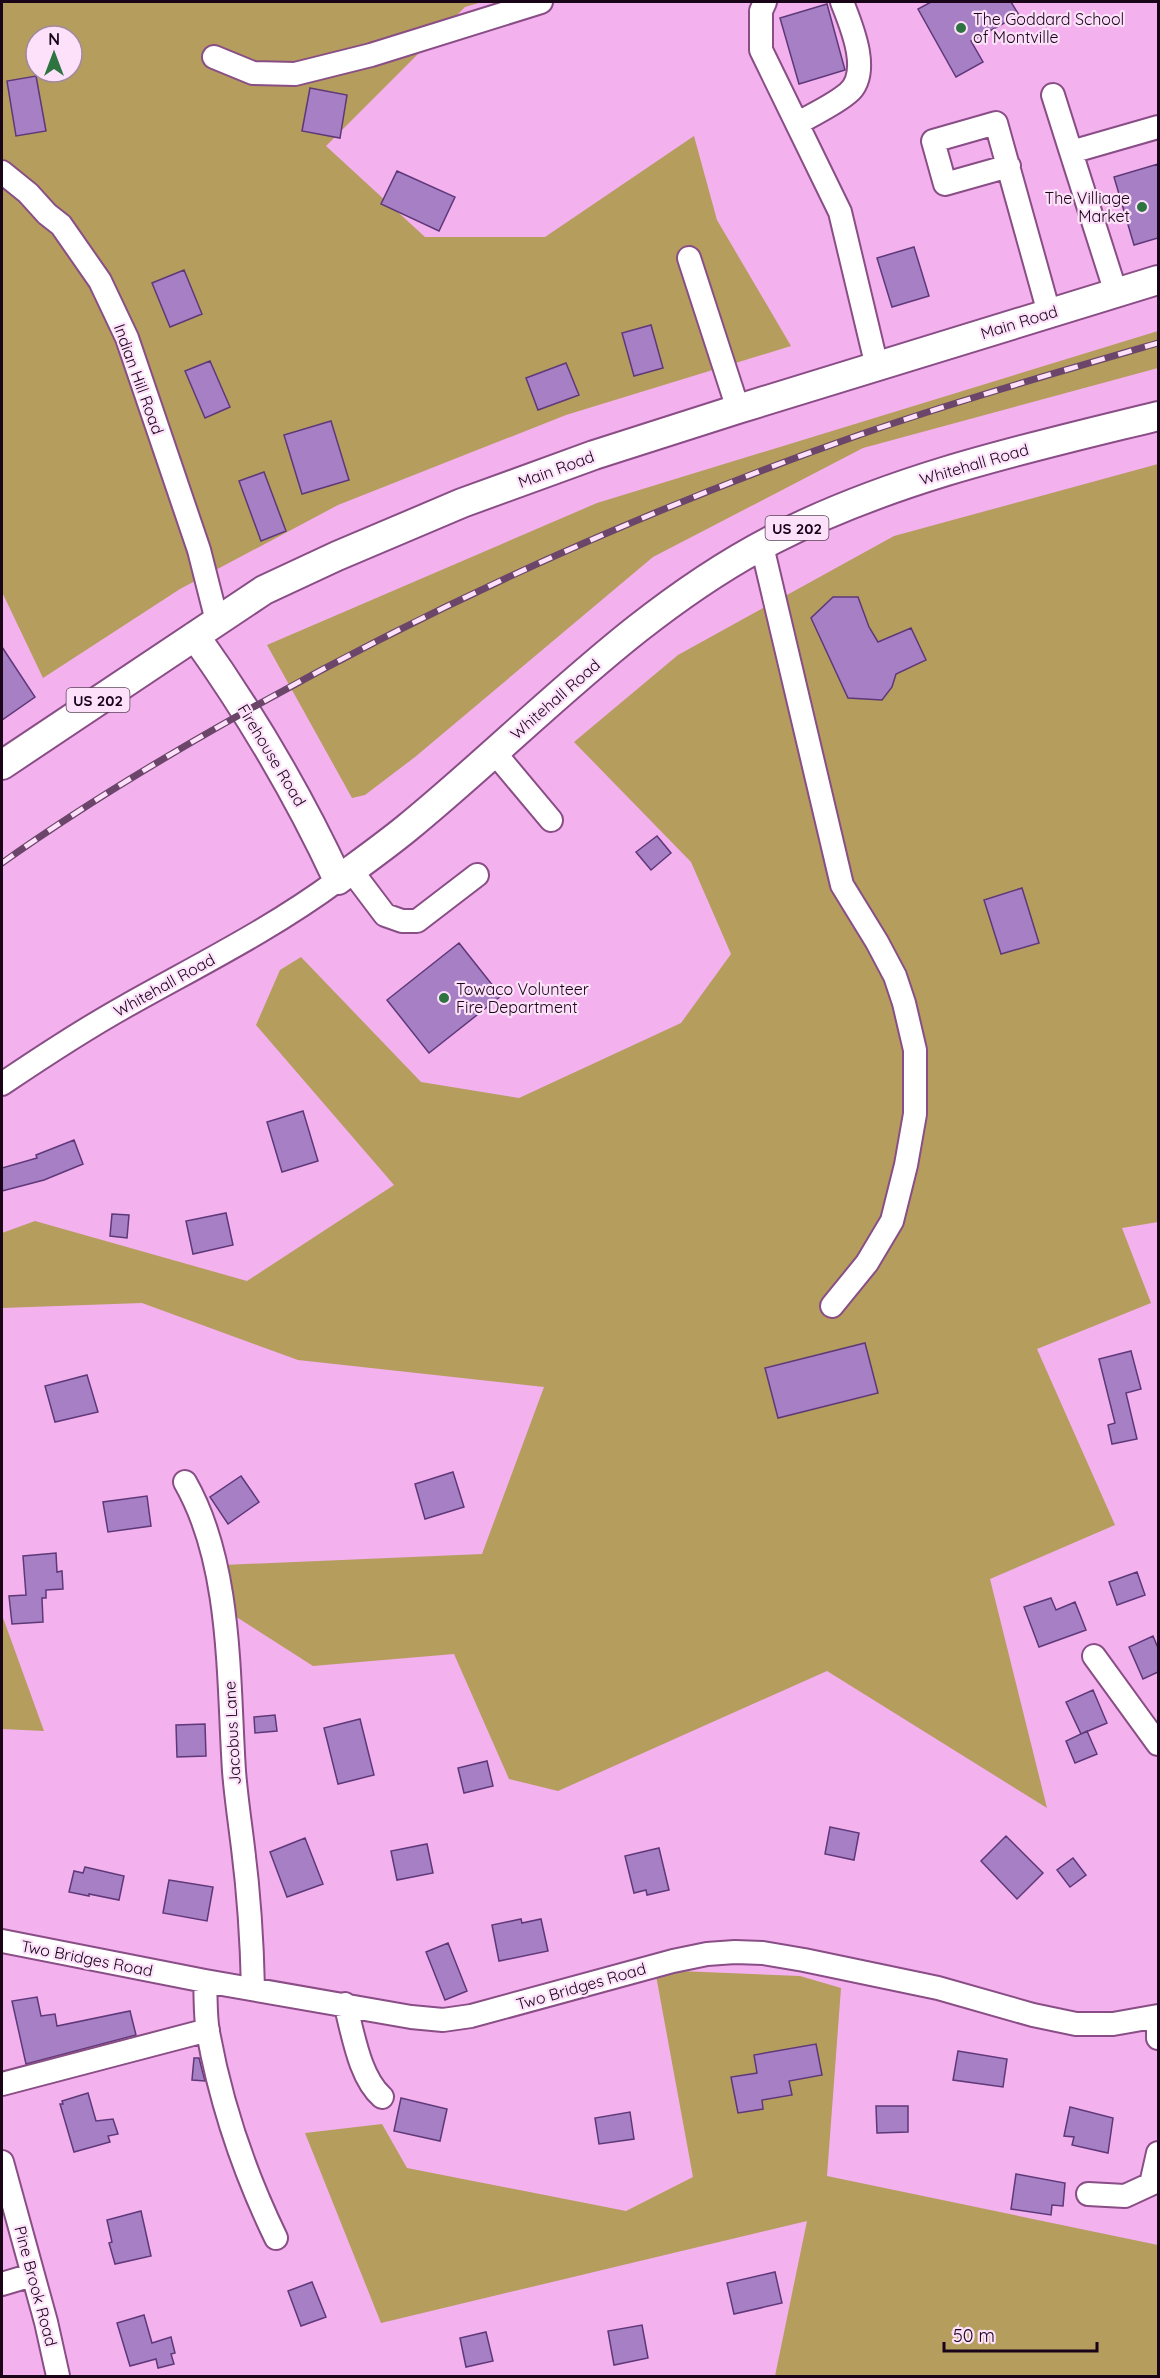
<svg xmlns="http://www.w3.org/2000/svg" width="1160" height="2378" font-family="Quicksand,sans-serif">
	<rect width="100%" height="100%" fill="#f3b1ee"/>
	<path fill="#b59d5e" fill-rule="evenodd" d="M2,2H482L465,7L326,146L425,237H545L694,136L717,220L791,346L566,415L338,505L180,589L43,678L2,592ZM36,36H72V72H36Z
		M1158,331V368L863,448L653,557L415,757L365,795L352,798L267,645L597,503Z
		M1158,464V1222L1122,1228L1151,1303L1037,1349L1115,1525L990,1579L1047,1808L827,1671L558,1791L509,1779L454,1654L313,1666L235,1616L223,1565L482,1554L544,1387L298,1360L142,1303L2,1308V1233L35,1221L247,1281L394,1185L256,1025L280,970L301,957L421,1082L519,1098L681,1023L731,954L691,862L574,742L678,655L894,536Z
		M2,1615L44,1731L2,1729Z
		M655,1970L800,1976L841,1988L827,2176L1158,2245V2376H775L807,2221L381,2323L305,2133L382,2124L407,2168L626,2211L693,2177Z"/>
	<path fill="#a77fc5" stroke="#5e3878" stroke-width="1.5" d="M931,2H1011L1019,15L971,41L983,62L956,77L918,9Z
		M827,4L845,70L799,84L780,18Z
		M36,76L46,131L16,136L7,81Z
		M310,88L347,95L340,138L302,131Z
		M1158,164V238L1134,245L1114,177Z
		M397,171L455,197L439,231L381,204Z
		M914,247L929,296L892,307L877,258Z
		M184,270L202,314L170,327L152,283Z
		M651,325L663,368L634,376L622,333Z
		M210,361L230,407L205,418L185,371Z
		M566,363L579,395L538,410L526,378Z
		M331,421L349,480L302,494L284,435Z
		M264,472L286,531L261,541L239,481Z
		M833,597H858L869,627L878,642L911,628L926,660L896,674L892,687L882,700L848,698L811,618Z
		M2,647L35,697L2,720Z
		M657,836L671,853L651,870L636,852Z
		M1022,888L1039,943L1001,954L984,900Z
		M459,943L501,996L429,1053L387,1000Z
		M303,1111L318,1161L282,1172L267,1122Z
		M74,1140L83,1164L44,1180L2,1191V1168L37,1158L36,1155Z
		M226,1213L233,1245L193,1254L186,1221Z
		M112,1214L129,1215L127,1238L110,1236Z
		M865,1343L878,1393L778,1418L765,1368Z
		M1131,1351L1141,1389L1126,1393L1137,1439L1112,1444L1108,1425L1115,1423L1099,1359Z
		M87,1375L98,1412L55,1422L45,1386Z
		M453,1472L464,1507L425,1519L415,1484Z
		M241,1476L259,1502L228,1524L210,1497Z
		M147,1496L151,1526L108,1532L103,1502Z
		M56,1553L57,1572L62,1571L63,1589L46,1590V1598H42L43,1622L12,1624L9,1596L26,1595L23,1556Z
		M1137,1572L1145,1595L1117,1605L1109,1582Z
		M1051,1598L1056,1610L1075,1602L1086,1630L1039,1647L1024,1607Z
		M1153,1636L1158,1648V1672L1143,1679L1129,1647Z
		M1093,1690L1107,1723L1081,1734L1066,1702Z
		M275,1715L277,1731L255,1733L254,1717Z
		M360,1719L374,1775L338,1784L324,1728Z
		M205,1724L206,1756L177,1757L176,1725Z
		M1087,1731L1097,1754L1075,1763L1066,1741Z
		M487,1761L493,1786L464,1793L458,1768Z
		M830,1827L859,1833L854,1860L825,1854Z
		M1006,1836L1043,1873L1017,1899L981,1861Z
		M305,1838L323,1884L287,1897L270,1852Z
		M427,1844L433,1873L397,1880L391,1851Z
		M659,1848L669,1890L647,1895L646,1890L634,1893L625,1856Z
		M1073,1858L1086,1875L1070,1887L1057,1870Z
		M85,1867L124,1876L119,1900L89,1894V1896L69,1892L74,1871L83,1873Z
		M169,1880L213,1887L207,1921L163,1913Z
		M521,1919L522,1923L541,1919L548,1951L499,1961L492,1925Z
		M448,1943L467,1991L445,2000L426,1952Z
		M37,1997L41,2016L55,2014L57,2026L130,2011L136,2035L26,2064L12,2001Z
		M816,2044L822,2075L789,2081L792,2095L762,2100L763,2109L738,2113L731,2077L757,2073L754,2055Z
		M958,2051L1007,2059L1003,2087L953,2080Z
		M194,2058H199L205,2081L192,2080Z
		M88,2093L96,2121L113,2119L118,2134L108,2136L110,2142L74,2152L60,2104H63L62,2101Z
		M401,2098L447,2109L440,2141L394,2131Z
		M876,2106H908V2132L877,2133Z
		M1070,2107L1113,2118L1108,2153L1072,2145L1074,2137L1064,2136Z
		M630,2112L634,2139L599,2144L595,2118Z
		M1016,2174L1065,2183L1063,2206L1052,2205L1051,2215L1011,2209Z
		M141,2211L151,2256L115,2264L109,2243L112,2242L107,2220Z
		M775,2272L782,2303L734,2314L727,2283Z
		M312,2282L326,2317L301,2326L288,2291Z
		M144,2315L152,2343L171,2337L175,2353L171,2354L174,2364L158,2368L156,2359L130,2366L117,2323Z
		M642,2325L648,2358L614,2365L608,2331Z
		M486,2332L493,2361L466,2367L460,2338Z"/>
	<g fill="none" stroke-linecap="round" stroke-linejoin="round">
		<g stroke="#894e85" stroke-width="26">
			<path id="minor" d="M765,2L761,11V50L840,212L877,367
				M214,57L253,73L295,74L371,55L541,2
				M1053,95L1071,152
				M797,124C813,114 834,105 848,93C872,73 851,25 842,2
				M1009,166L945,184L933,141L996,123L1049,313
				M2,172L28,193L47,214L61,225L100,281L127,338L199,550L217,621
				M689,258L738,409
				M1116,293L1071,152L1158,127
				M762,546L842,885L877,942L895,976L904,1003L915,1050V1114L906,1165L892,1221L867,1263L832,1306
				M494,752L551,820
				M351,870L385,915L402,921H417L477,875
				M2,1084C42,1057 83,1030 126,1006C197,966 272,929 338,880
				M185,1482C232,1564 228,1678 234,1771C236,1797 240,1823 243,1848C249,1895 252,1942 253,1989
				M1094,1656L1158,1744
				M2,1941L205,1981L411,2017L443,2020L471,2016L673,1961L707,1954L735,1952L763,1953L804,1960L938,1988L1033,2015L1076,2024H1113L1158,2016
				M205,1981C206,1998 205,2016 208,2032C221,2104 244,2172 276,2238
				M345,2004C353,2032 359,2077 382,2097
				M1158,2017V2038
				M2,2084L208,2030
				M2,2162L46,2322L58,2376
				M1088,2194L1125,2196L1151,2184L1158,2153
				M2,2284L32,2275"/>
		</g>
		<g stroke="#894e85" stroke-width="32">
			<path id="major" d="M195,636C250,713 298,794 338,880C361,863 385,846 407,828C528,729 634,611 774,539C895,477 1028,448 1158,416
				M2,765L264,590L337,556L462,503L594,455L738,409L1158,280"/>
		</g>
		<use href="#minor" stroke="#fff" stroke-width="22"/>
		<use href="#major" stroke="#fff" stroke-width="28"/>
		<g stroke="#6c466a" stroke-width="7">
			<path id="rail" d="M2,863C78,809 159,760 241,714C438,603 645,510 859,435C957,401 1058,372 1158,343"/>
		</g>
		<use href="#rail" stroke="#fde1fa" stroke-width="4.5" stroke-dasharray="14" stroke-linecap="butt"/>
	</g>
	<g fill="#2e7440" stroke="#fde1fa" stroke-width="2">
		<circle cx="961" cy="28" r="6"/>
		<circle cx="1142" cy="207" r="6"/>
		<circle cx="444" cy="998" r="6"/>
	</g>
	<g text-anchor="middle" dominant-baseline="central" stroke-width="4.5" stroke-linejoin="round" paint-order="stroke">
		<g fill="#fde1fa" stroke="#5d465c" stroke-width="1.5">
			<rect x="765.5" y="516" width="63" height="24" rx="4.5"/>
			<rect x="66.5" y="688" width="63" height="24" rx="4.5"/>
		</g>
		<g font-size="15" font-weight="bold" fill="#190418">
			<text x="797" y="528">US 202</text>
			<text x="98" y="700">US 202</text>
		</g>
		<g font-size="16" fill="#190418" stroke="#fde1fa" text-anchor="start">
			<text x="973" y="19">The Goddard School<tspan x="973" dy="18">of Montville</tspan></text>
			<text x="1130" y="198" text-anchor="end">The Villiage<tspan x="1130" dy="18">Market</tspan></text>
			<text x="456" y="989">Towaco Volunteer<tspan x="456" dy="18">Fire Department</tspan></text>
		</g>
		<g font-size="16" fill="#190418" stroke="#fde1fa">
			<text transform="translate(1019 322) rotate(-17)">Main Road</text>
			<text transform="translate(139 379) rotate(70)">Indian Hill Road</text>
			<text transform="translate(974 464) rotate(-16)">Whitehall Road</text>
			<text transform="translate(556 469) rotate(-20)">Main Road</text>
			<text transform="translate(555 699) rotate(-41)">Whitehall Road</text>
			<text transform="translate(272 755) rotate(59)">Firehouse Road</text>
			<text transform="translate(164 985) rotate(-29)">Whitehall Road</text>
			<text transform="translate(232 1733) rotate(-93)">Jacobus Lane</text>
			<text transform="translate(87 1958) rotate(11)">Two Bridges Road</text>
			<text transform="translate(581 1986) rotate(-16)">Two Bridges Road</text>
			<text transform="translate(36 2286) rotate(75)">Pine Brook Road</text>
		</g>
	</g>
	<rect width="1160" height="2378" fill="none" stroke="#190418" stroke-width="6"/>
	<g transform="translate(54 54)"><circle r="28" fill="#fde1fa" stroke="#a289a0" stroke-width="1.5"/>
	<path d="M0-4.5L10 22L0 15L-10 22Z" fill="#2e7440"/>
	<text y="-9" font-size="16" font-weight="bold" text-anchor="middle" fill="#190418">N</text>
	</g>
	<path d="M944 2342v9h153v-9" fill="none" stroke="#190418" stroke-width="3"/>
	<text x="953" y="2342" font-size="18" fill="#190418" stroke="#fde1fa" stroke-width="4.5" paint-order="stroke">50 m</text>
</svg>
